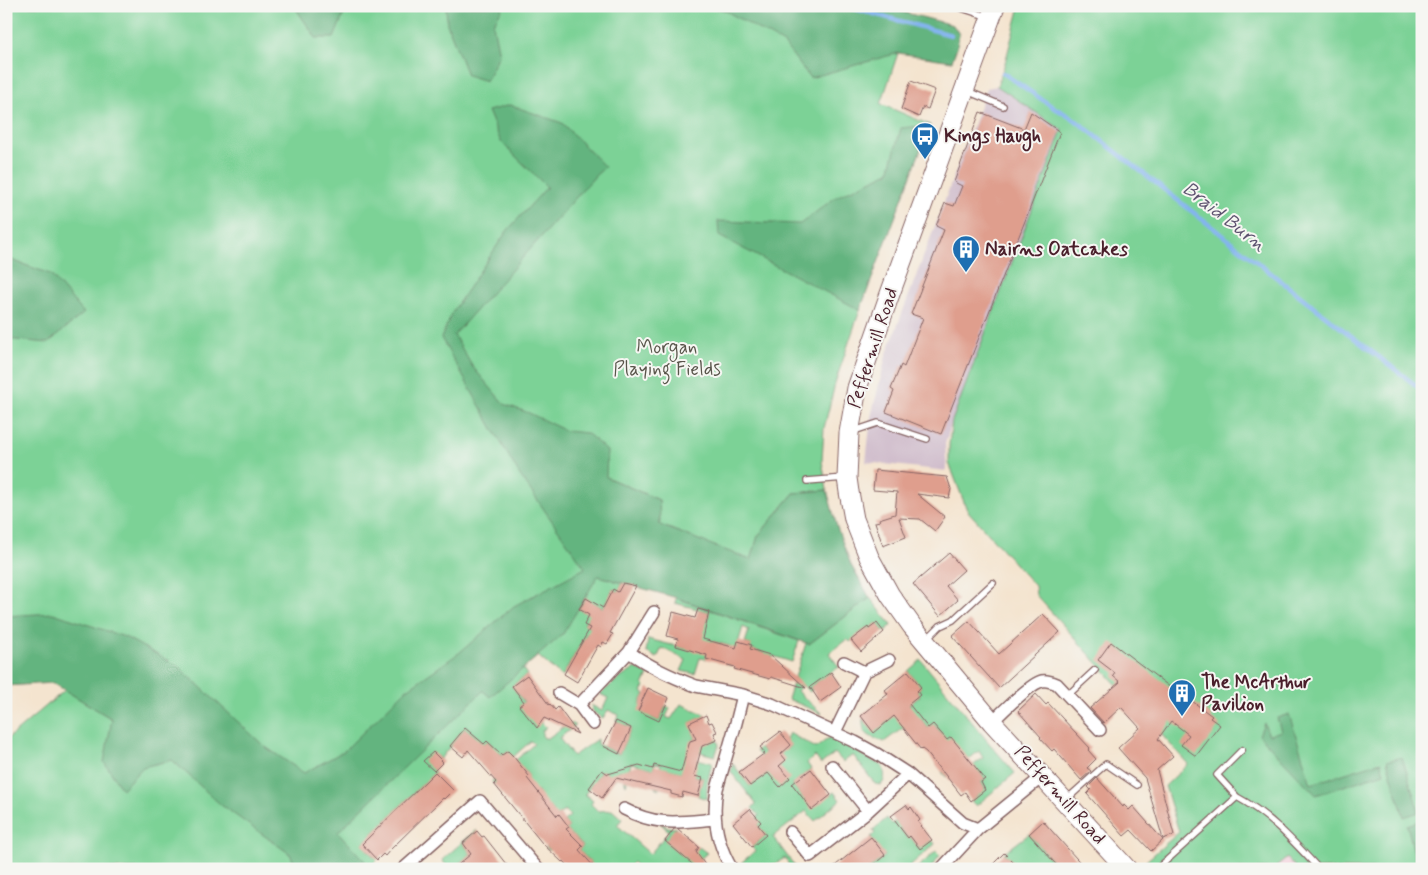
<svg xmlns="http://www.w3.org/2000/svg" width="1428" height="875" font-family="Mynerve,sans-serif">
	<rect width="100%" height="100%" fill="#f6f6f2"/>
	<filter id="ink" filterUnits="userSpaceOnUse"><feTurbulence type="fractalNoise" baseFrequency=".02" numOctaves="2"/><feDisplacementMap in="SourceGraphic" scale="10" xChannelSelector="R" yChannelSelector="G"/><feConvolveMatrix kernelMatrix="1 2 1 2 8 2 1 2 1" color-interpolation-filters="sRGB"/></filter>
	<filter id="wash" filterUnits="userSpaceOnUse"><feTurbulence type="fractalNoise" baseFrequency=".0096" numOctaves="4" result="noise"/><feDisplacementMap in="SourceGraphic" scale="20" xChannelSelector="R" yChannelSelector="G"/><feGaussianBlur stdDeviation="1.12" result="paint"/><feColorMatrix in="noise" values="0 0 0 0 0 0 0 0 0 0 0 0 0 0 0 0 0 1.4 0 .05"/><feComposite in="paint" operator="in"/></filter>
	<g filter="url(#wash)">
		<rect width="100%" height="100%" fill="#f4e4cf"/>
		<path fill="#f4cfdc" d="M1287,857L1297,869H1274Z"/>
		<path fill="#d0bdcc" d="M997,86L1062,130L952,421L945,444L947,471L866,462L871,417L886,356L987,88Z"/>
		<path fill="#7bd296" stroke="#627860" d="M6,6H743L902,41L881,104L930,125L860,310L836,380L824,428L822,461L827,490L794,493L758,536L751,561L660,525L659,500L606,477L598,576L623,583L618,592L613,589L603,608L585,598L579,609L592,616L588,618L584,624L590,628L562,677L538,656L523,669L527,675L512,686L524,702L519,706L536,715L546,728L542,731V735L544,738H548L566,725L568,727L572,723L575,726L559,738L573,756L597,739V744L619,754L631,728L616,721L618,715L608,710L603,718C597,715 592,713 591,705L602,711L608,698L600,694L617,680L636,668L648,675L643,685L645,686L642,692L645,694L640,704L653,711L651,717L659,721L666,706L670,708L666,717L671,719L681,704L706,715L690,723L696,739L692,740H717L719,745L715,756L688,749L686,756L712,763L707,784V799L698,796L703,778L664,768L659,789L655,788L661,764L655,763L653,769L631,763L626,785L621,770L614,773L615,780L602,770L585,794L593,801L591,804L598,811L612,810L622,819L617,825L650,854L669,831L660,823L668,827L676,828L665,841L688,860L699,847L707,853L700,859V869H639L633,862L626,869H596L579,850L583,846L568,831L549,851L545,847L569,827L564,821L570,816L565,810L552,820L532,830L554,812L550,807L544,811L519,813L540,795L537,790L532,794L506,796L529,776L519,764L494,784L492,781L534,744L531,741L513,757L508,751L502,755L499,751L482,766L480,762L493,746L487,741L484,744L465,728L440,759L433,752L424,761L435,772L362,844L377,860L370,867L337,832L65,690L112,719L172,760L290,854L301,869H6V740L65,690L53,682L6,686Z
			M1020,6H1422V869H1297L1287,858L1274,869H1149L1144,863L1179,832L1165,786L1188,764L1036,595L1035,586L967,510L949,463V445L952,421L1062,130L997,86L1005,63Z
			M676,598L799,641L792,662L773,656L766,678L759,671L764,653L750,649L751,645L745,643L749,630L743,627L731,666L726,664L730,646L711,641L706,659L700,658L695,674L681,671L686,660L662,648L657,658L646,652L648,639L688,649L708,620L709,612L675,603Z
			M870,598L892,625L884,632L877,623L872,627L876,638L868,627L850,642L847,639L829,653L839,667L810,687L812,690L810,692L802,685L797,691L822,714L788,699L806,643L809,644Z
			M921,660L989,743L1015,773L976,806L971,801L985,789L981,782L985,779L980,772L975,775L970,768L983,758L979,751L946,777L942,772L957,761L929,755L941,733L934,724L928,728L921,719L906,731L903,728L884,742C870,736 862,736 863,719L874,732L887,722L882,699L885,697L907,724L904,709L920,696L917,691L921,687L908,671Z
			M789,733L816,748L830,737L882,766C885,772 886,780 881,785L875,784L853,755L843,762L835,753L821,764L815,756L807,763L811,769L792,784L812,809L834,792L840,800L815,821L806,811L773,837L797,869H791L785,858C768,868 767,869 748,869L742,862L755,851L752,847L766,835L758,825L757,817L759,815L752,808L756,804L731,772L733,764L750,786L768,773L778,777L756,751L760,747L771,761L790,746L786,739Z
			M887,818L892,824L898,820L901,829L907,838L910,836L919,849L932,840L935,844L906,869H869L885,856L871,837L875,833L873,830Z
			M476,830L477,831L463,843L471,854L457,865L459,869H449L442,860Z
			M1029,834L1060,869H1015L1017,866L1004,853Z
			M936,851L940,855L930,869H916Z"/>
		<path fill="#64b47f" stroke="#576a55" d="M294,6H347L334,38H316Z
			M446,6H504L493,24L499,55L486,81L467,75L447,24Z
			M709,6H879L953,25L959,34L957,47L952,61L898,53L810,78L784,44L724,10Z
			M510,105L562,123L605,167L596,175L454,335L472,366L504,404L529,413L566,431L587,433L607,451L606,477L659,500L660,525L751,560L758,536L794,493L827,490L837,527L851,565L870,598L809,644L677,598L598,576L563,634L490,697L483,691L338,832L372,869H297L290,854L221,805L172,760L143,767L122,789L104,762L112,719L53,683L6,686V616L53,613L125,637L178,666L264,746L304,773L344,751L406,690L459,653L514,606L585,568L519,474L441,338L453,311L507,231L547,187L501,142L488,111Z
			M930,125L860,310L719,236L718,221L800,224L836,197L889,172L901,128Z
			M6,258L50,274L84,313L48,343L6,339Z
			M1289,714L1311,784L1381,762L1384,773L1316,795L1259,735L1264,723L1269,735L1281,731L1277,718Z
			M1402,757L1419,812L1404,817L1387,761Z
			M1422,820V869H1418L1407,825Z"/>
		<g fill="none" stroke-linecap="round" stroke-linejoin="round">
			<path stroke="#84b4ef" stroke-width="4.5" d="M845,6L951,35
				M1003,73L1053,107L1074,119L1350,335L1422,390"/>
		</g>
		<g id="blocks">
			<path fill="#df9e8d" d="M911,81L935,90L928,109L923,107L919,117L901,109Z
				M980,112L1024,129L1031,112L1060,132L941,434L886,412L894,391L891,389L901,365L904,367L923,318L911,314L944,230L936,226L945,203L954,206L962,186L954,182Z
				M875,470L947,477L951,489L949,498L917,494L945,517L935,531L920,519L899,518L906,537L883,546L875,522L880,521L879,519L895,514L897,492L873,490Z
				M949,553L964,570L946,586L958,600L940,616L913,584Z
				M623,583L636,586L610,633L613,634L607,644L603,642L601,647L598,645L577,682L564,674L590,628L584,625L589,615L579,609L586,598L603,608L613,589L618,592Z
				M698,609L709,612L703,639L736,648L738,641L752,645L750,649L770,655L806,688L771,677L770,679L734,669L735,667L706,659L707,655L676,646L678,639L667,636L673,612L695,618Z
				M1043,614L1060,632L999,688L952,636L969,621L999,654Z
				M877,623L884,632L861,652L851,640L868,627L869,629Z
				M1111,642L1183,697L1184,695L1212,716L1210,718L1220,725L1196,756L1181,745L1189,735L1171,721L1158,739L1173,756L1157,770L1174,835L1163,839L1145,778L1118,748L1140,728L1121,707L1104,723L1090,708L1120,682L1113,676L1115,673L1098,660Z
				M908,671L921,687L917,691L920,695L909,704L928,728L933,724L947,740L951,737L985,779L981,782L985,790L971,801L965,792L961,795L943,772H942L926,752L922,749L921,750L894,716L874,733L861,716L888,694L885,690Z
				M831,672L841,687L820,702L810,687Z
				M527,675L549,705L550,704L555,710L558,707L578,734L544,718L537,728L519,706L524,702L512,686Z
				M648,688L669,698L659,721L638,711L641,705H640Z
				M1036,694L1046,705L1048,703L1090,748L1088,750L1096,759L1087,768L1091,771L1081,780L1054,749L1052,751L1040,738L1041,737L1018,711Z
				M706,715L709,723L712,722L717,732L714,733L717,740L702,746L694,776L703,778L698,796L683,792L682,797L671,794V791L616,778L602,798L589,788L602,770L608,774L639,765L653,769L654,765L681,772L690,741L696,739L689,723Z
				M616,721L631,728L619,754L603,746Z
				M465,728L484,744L487,741L502,755L508,751L513,756L529,776L527,778L557,816L559,814L569,827L566,829L583,846L579,850L596,869H570L563,861L562,862L542,843L494,784L496,782L468,750L463,757L450,746Z
				M780,732L791,745L781,754L786,760L779,766L790,778L780,787L768,773L750,786L739,772L765,753L760,747Z
				M433,752L443,762L434,771L423,761Z
				M811,769L831,795L812,810L792,784Z
				M435,772L453,790L444,799L443,798L390,850L385,856L383,854L377,860L362,844Z
				M1097,778L1123,807L1124,805L1129,810L1133,806L1163,840L1151,851L1131,830L1124,836L1087,794L1091,790L1088,787Z
				M906,805L909,809L911,807L920,820L918,822L932,840L920,849L910,836L908,838L891,816Z
				M750,809L761,822L758,825L766,835L752,847L733,823Z
				M1043,821L1067,848L1086,869H1060L1053,861L1029,834Z
				M674,829H678L699,847L696,852L708,869H698L665,841Z
				M477,831L482,837L484,836L510,869H453L471,854L463,843Z
				M871,837L885,855L869,869H831Z
				M1004,853L1020,869H988Z"/>
		</g>
	</g>
	<g filter="url(#ink)">
		<use href="#blocks" fill-opacity="0" stroke="#866464" stroke-width="1"/>
		<g fill="none" stroke-linecap="round" stroke-linejoin="round">
			<g stroke="#866464" stroke-width="8">
				<path id="lane" d="M955,6L989,17
					M967,91L1003,106
					M854,431L878,423L927,439
					M807,481L845,478
					M926,640L940,626L953,620L993,583
					M1068,695L1095,670
					M1237,797L1217,775L1242,750
					M1067,799L1106,764L1137,785
					M1157,869L1237,797C1269,814 1294,842 1319,869"/>
			</g>
			<g stroke="#866464" stroke-width="14">
				<path id="street" d="M654,612L629,652C650,667 672,677 696,686L743,695L772,704L855,742L877,754L908,774L963,823L978,829
					M844,662L864,672
					M559,693L579,705L629,652
					M579,705L593,724
					M992,722C1001,713 1031,683 1042,681C1047,680 1052,682 1057,684L1100,730
					M835,732L864,672L889,660
					M832,766L868,811
					M624,809C658,827 679,822 715,819
					M790,832L810,856L868,811L908,774
					M403,869L480,801L538,869
					M732,869C717,844 712,817 717,789L736,723L743,695
					M941,869L978,829L1043,776"/>
			</g>
			<g stroke="#866464" stroke-width="21">
				<path id="primary" d="M995,6L887,302L857,388L849,433L847,478L849,492L854,519L869,557L890,595L912,626L992,722L1127,869"/>
			</g>
			<use href="#lane" stroke="#fff" stroke-width="5.5"/>
			<use href="#street" stroke="#fff" stroke-width="11"/>
			<use href="#primary" stroke="#fff" stroke-width="19"/>
		</g>
	</g>
	<defs>
		<g id="bus-pin" transform="scale(1.4375)"><path d="M0 17L-7.5 6A9.5 9.5 0 1 1 7.5 6Z" fill="#1f6fb2" stroke="#f6f6f2"/><path d="M-5-6H5V4H4V6H2V4H-2V6H-4V4H-5ZM-3.5-4V0h7V-4ZM-3.5 1.2v1.5H-2V1.2ZM2 1.2v1.5H3.5V1.2Z" fill="#fff"/></g>
		<g id="building-pin" transform="scale(1.4375)"><path d="M0 17L-7.5 6A9.5 9.5 0 1 1 7.5 6Z" fill="#1f6fb2" stroke="#f6f6f2"/><path d="M-4-6H4V6H1V3H-1V6H-4ZM-2.5-4.3h1.7v1.8h-1.7ZM.8-4.3h1.7v1.8H.8ZM-2.5-1h1.7V.8h-1.7ZM.8-1h1.7V.8H.8Z" fill="#fff"/></g>
	</defs>
	<g fill-rule="evenodd">
		<use href="#bus-pin" x="925" y="136"/>
		<use href="#building-pin" x="966" y="249"/>
		<use href="#building-pin" x="1182" y="693"/>
	</g>
	<g text-anchor="middle" dominant-baseline="central" stroke-width="4" stroke-linejoin="round" paint-order="stroke">
		<g font-size="19" font-weight="bold" fill="#4a1f2b" stroke="#f6f6f2" text-anchor="start">
			<text x="944" y="136">Kings Haugh</text>
			<text x="985" y="249">Nairns Oatcakes</text>
			<text x="1201" y="682">The McArthur<tspan x="1201" dy="22">Pavilion</tspan></text>
		</g>
		<g font-size="19" fill="#59554b" stroke="#f6f6f2">
			<text x="667" y="347">Morgan<tspan x="667" dy="22">Playing Fields</tspan></text>
		</g>
		<g font-size="19" fill="#4a1f2b" stroke="#f6f6f2">
			<text transform="translate(873 348) rotate(-72)">Peffermill Road</text>
			<text transform="translate(1060 795) rotate(48)">Peffermill Road</text>
		</g>
		<g font-size="20" font-style="italic" fill="#5e5370" stroke="#f6f6f2">
			<text transform="translate(1224 217) rotate(38)">Braid Burn</text>
		</g>
	</g>
	<rect width="1428" height="875" fill="none" stroke="#f6f6f2" stroke-width="25"/>
</svg>
